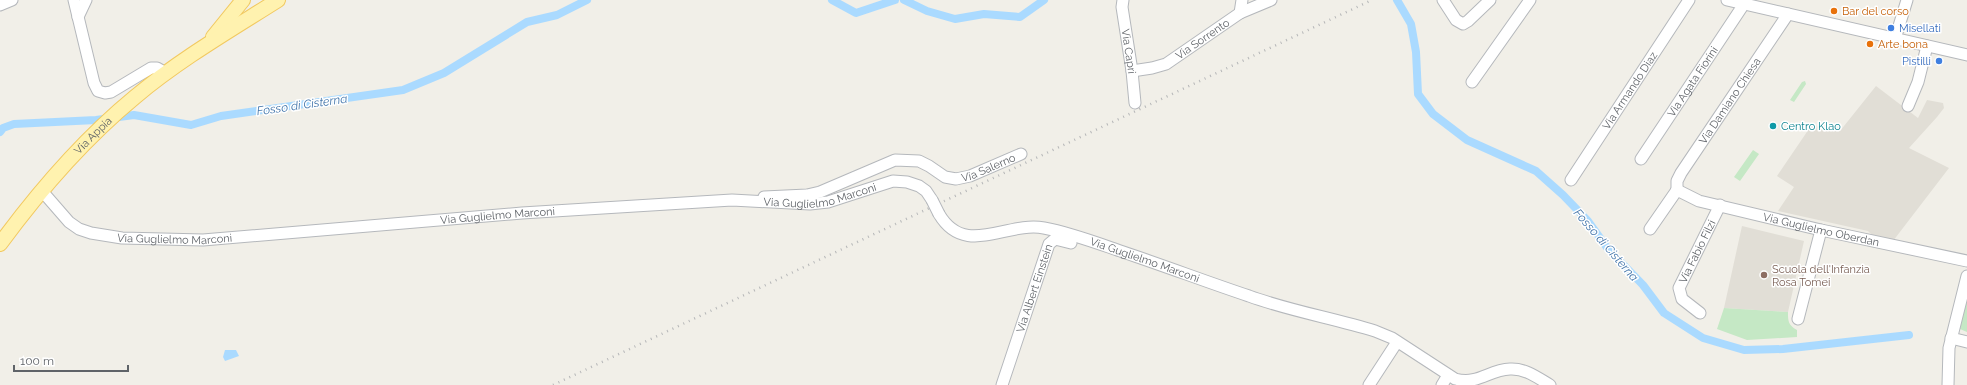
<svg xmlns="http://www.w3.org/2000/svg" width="1967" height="385" font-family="Raleway,sans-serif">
	<rect width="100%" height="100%" fill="#f1efe8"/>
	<path fill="#e1ded6" d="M1876,86L1918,118L1927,100L1943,103L1944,108L1937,117L1909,148L1949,168L1893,241L1875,238L1868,231L1778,211L1794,187L1777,176L1813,123L1825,132L1831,124L1840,131Z
		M1742,226L1804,241L1788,312L1724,308Z"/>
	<path fill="#c5e8c5" d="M1805,81L1806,84L1794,102L1790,100L1802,82Z
		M1753,150L1759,154L1740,181L1734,177Z
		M1967,300V332L1960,329Z
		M1724,308L1788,312C1788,321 1788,325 1797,330V337L1747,340L1717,329Z"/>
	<path fill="#aadaff" d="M225,350H236L239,356L225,361L223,357Z"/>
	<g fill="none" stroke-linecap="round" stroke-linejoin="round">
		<path stroke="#aadaff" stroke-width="8" d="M832,0L856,13L895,0
			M904,0L927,11L955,19L984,14L1020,17L1044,0
			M1397,0L1411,24L1416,52L1418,94L1433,114L1467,140L1536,171L1563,195L1588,221L1608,249L1643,285L1664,313L1703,338L1744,350L1783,349L1909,335
			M0,132L3,128L14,124L96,120L134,115L191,125L221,116L403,90L444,73L527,22L557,15L587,0"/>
		<g stroke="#b5b8bc" stroke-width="13">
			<g id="minor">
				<path d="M74,0L94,83L98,91L105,93L111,92L151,68H157L166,73"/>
				<path id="s1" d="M1123,0L1122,7L1132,71L1135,103"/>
				<path d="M1443,0L1456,20L1463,24L1468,21L1490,0"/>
				<path d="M1727,0L1967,55"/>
				<path d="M0,5L12,0"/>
				<path d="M1240,13L1242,0"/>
				<path d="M78,17L86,0"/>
				<path d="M1895,39L1907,0"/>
				<path id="s2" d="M1132,71L1152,68L1166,64L1240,13L1271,0"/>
				<path d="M1472,82L1530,0"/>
				<path d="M1908,106L1918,82L1927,46"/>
				<path id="s3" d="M1641,159L1744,4"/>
				<path id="s4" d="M1571,180L1689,0"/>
				<path id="s5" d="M1677,190L1699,201L1821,230L1967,261"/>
				<path id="s6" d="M1677,190V181L1681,173L1788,14"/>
				<path id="s7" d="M42,191L69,222L79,229L91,233L122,238L203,240L522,213L732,200L810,204L828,202L893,181L907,182L919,186L926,191L932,200"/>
				<path id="s8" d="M764,197L807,195L820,192L895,160L919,161L929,166L945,177L956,179L970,176L1021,154"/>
				<path id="s9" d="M939,214C965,258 1006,221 1044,228C1071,233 1097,243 1123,252C1165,266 1207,282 1249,296C1290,311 1333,318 1375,331L1392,338L1455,379C1479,385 1488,370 1510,369C1525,368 1538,378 1550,385"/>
				<path d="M1650,229L1677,190"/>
				<path id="s10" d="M1700,313L1682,299L1679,288L1720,205"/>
				<path d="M1798,319L1821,230"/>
				<path d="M1951,338L1967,342"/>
				<path id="s11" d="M1002,385L1049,244L1055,239L1071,243"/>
				<path d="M1369,385L1397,342"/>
				<path d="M1442,385L1448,375"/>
				<path d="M1948,385L1949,348L1967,276"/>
			</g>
		</g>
		<g stroke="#f2c960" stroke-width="16">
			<g id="major">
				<path d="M213,37L243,0"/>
				<path id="s12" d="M0,244C39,191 84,139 135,97C179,60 229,31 278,0"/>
			</g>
		</g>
		<use href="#minor" stroke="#fff" stroke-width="11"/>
		<use href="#major" stroke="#fff2af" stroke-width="14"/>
		<path stroke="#b6b7b8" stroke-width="2.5" stroke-dasharray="1 5" stroke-linecap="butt" d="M553,385L1372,0"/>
		<g stroke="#b5b8bc" stroke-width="13" stroke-linecap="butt">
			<path id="minor-bridge" d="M932,200L939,214"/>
		</g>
		<use href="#minor-bridge" stroke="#fff" stroke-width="11"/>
	</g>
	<g fill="#e8710a" stroke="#fff" stroke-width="1.5">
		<circle cx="1834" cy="11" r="4"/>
		<circle cx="1870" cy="44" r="4"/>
	</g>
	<g fill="#3f7fe0" stroke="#fff" stroke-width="1.5">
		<circle cx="1891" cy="28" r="4"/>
		<circle cx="1939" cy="61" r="4"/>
	</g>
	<circle fill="#0f9aa8" stroke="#fff" stroke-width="1.5" cx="1773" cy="126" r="4"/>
	<circle fill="#8d6e63" stroke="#fff" stroke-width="1.5" cx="1764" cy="275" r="4"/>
	<g text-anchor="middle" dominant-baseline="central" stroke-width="3" stroke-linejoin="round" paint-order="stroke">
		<g font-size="11" fill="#c56008" stroke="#fff" text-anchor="start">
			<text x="1842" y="11">Bar del corso</text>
			<text x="1878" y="44">Arte bona</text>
		</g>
		<g font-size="11" fill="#366cbe" stroke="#fff" text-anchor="start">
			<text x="1899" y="28">Misellati</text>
			<text x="1931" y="61" text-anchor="end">Pistilli</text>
		</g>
		<g font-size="11" fill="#5f6368" stroke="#fff">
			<text stroke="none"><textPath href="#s2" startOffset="79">Via Sorrento</textPath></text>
			<text stroke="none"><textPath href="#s1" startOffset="52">Via Capri</textPath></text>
			<text stroke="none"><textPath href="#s3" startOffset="93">Via Agata Fiorini</textPath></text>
			<text stroke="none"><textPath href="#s4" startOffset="107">Via Armando Diaz</textPath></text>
			<text stroke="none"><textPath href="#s6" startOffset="105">Via Damiano Chiesa</textPath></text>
			<text stroke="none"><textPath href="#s12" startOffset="143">Via Appia</textPath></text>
			<text stroke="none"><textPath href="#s8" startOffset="238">Via Salerno</textPath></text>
			<text stroke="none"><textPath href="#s7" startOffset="798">Via Guglielmo Marconi</textPath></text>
			<text stroke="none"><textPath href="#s7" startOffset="474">Via Guglielmo Marconi</textPath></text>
			<text stroke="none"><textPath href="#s5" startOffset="150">Via Guglielmo Oberdan</textPath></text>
			<text stroke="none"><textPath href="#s7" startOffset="150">Via Guglielmo Marconi</textPath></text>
			<text stroke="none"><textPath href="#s10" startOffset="75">Via Fabio Filzi</textPath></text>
			<text stroke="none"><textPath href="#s9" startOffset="220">Via Guglielmo Marconi</textPath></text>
			<text stroke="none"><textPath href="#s11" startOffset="102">Via Albert Einstein</textPath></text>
		</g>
		<g font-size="11" fill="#0d838f" stroke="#fff" text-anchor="start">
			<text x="1781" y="126">Centro Klao</text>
		</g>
		<g font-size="11" fill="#785e54" stroke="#fff" text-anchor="start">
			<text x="1772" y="269">Scuola dell'Infanzia<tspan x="1772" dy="13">Rosa Tomei</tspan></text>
		</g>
		<g font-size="12" font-style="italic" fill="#4174aa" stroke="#fff">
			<text transform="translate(302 105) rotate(-8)">Fosso di Cisterna</text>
			<text transform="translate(1606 245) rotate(49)">Fosso di Cisterna</text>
		</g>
	</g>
	<path d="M14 365v6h114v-6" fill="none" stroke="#5f6368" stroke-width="2"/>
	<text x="20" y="365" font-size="12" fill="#5f6368" stroke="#ffffff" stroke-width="3" paint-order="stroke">100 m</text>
</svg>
